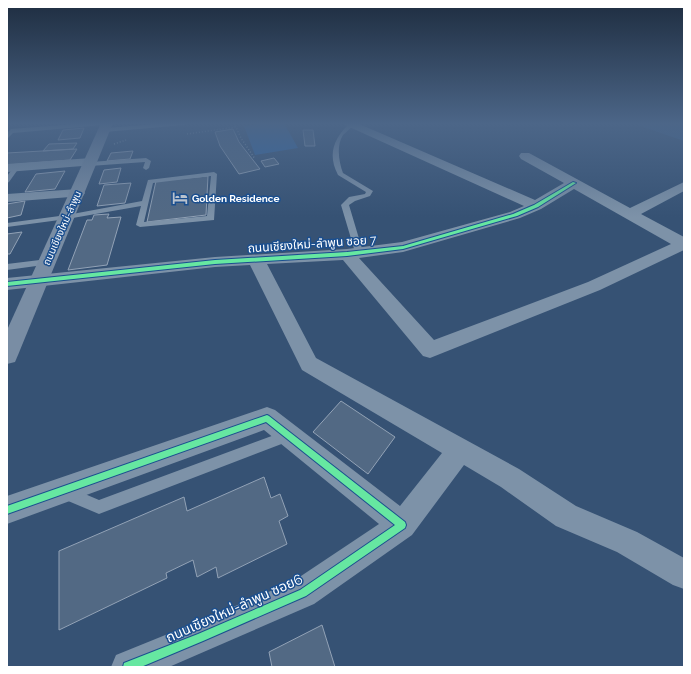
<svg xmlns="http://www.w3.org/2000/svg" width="691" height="674" font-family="Raleway,'Noto Sans Thai',sans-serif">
	<rect width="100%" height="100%" fill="#365274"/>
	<path fill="#2f66a5" d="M265,123H284L298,148L255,155L244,126Z"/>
	<path fill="#3b618d" d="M632,123H684V141Z"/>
	<path fill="#526984" stroke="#92a2b6" d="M84,128L80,138L58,140L63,130Z
		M233,129L239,142L260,169L239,174L220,146L215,132Z
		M303,130H313L315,146H305Z
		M77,143L73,149L43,151L49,144Z
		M77,149L70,160L7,165V153Z
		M133,151L130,159L107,161L111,153Z
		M274,158L279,164L265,167L261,161Z
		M121,168L117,182L99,184L104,170Z
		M65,171L55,189L25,192L36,174Z
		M208,176L206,215L147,222L156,181Z
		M131,183L125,203L97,206L104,185Z
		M25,201L21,215L7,218V204Z
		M109,214L107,218L121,217L107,265L68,270L87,220H92L94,215Z
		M22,232L10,254H7V234Z
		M341,401L395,437L368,474L313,432Z
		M264,477L271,498L280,494L288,516L279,521L287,544L218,578L216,567L197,577L193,560L166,573L167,578L59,630V551L184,497L187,511Z
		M322,625L335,667H272L269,652Z"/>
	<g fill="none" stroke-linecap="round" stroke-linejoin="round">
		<path stroke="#7d92a8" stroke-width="1.5" stroke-dasharray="1 2" stroke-linecap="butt" d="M234,123L241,138L255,159
			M187,134L236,127
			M114,144L126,140"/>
		<path fill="#7d92a8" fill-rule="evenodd" d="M88,123H106L103,125L13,133L7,139V133L11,129Z
			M169,123H187L184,125L105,132L102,130L105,128Z
			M350,123L355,124C351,128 347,131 343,135C336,146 339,162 343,173L373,191L370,196L355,201L349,205L363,252L359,255L355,252L341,205L349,197L365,194L366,192L338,175C327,154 334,138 350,123Z
			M146,158L151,161L149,168L146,170L143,168L145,162L90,166L87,164L90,162Z
			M14,167L19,168L9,182L7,183V176Z
			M214,172L217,174L214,220L140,227L136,225L141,206L67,219L7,227V223L67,215L142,201L148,180ZM211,176L207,216L144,222L153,183Z
			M48,259L52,262L51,264L7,270V264Z
			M288,430L292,432L294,436L292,440L99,514L61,498L59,493L61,488L66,486L99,500Z"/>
		<path fill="#7d92a8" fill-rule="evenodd" d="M344,123H357L535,200L564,183L521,159L519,156L521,153H529L630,208L684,182V191L641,214L684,237V250L600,290L430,358L423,356L343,260L267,264L316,358L519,469L576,506L637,532L684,558V589L673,585L617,552L556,526L501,487L464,465L412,535L314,604L169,667H111L116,655L195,623L292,582L379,524L264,430L7,524V496L267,407L275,410L400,506L442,453L302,370L250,265L215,267L7,290V278L215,257L347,249L402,242L510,212L524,206L345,125ZM574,189L671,244L588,282L434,340L359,258L403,252L520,218L541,209Z
			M91,158L95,159L97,162L95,165L7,172V164Z
			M78,189L83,190L85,193L83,196L7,202V194Z"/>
		<path fill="#798da4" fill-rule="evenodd" d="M101,123H113L18,355L15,362L7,364V330Z"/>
		<g stroke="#1b4f8f" stroke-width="2">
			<path id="cycleway" d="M573,182L576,183L538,207L517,216L403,249L347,256L215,264L7,286V282L215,260L347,252L403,246L513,214L534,205Z
				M267,415L269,416L405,522L406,525L405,528L306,596L203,641L141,667H123L124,663L198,634L300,590L395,525L266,422L7,514V506Z"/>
		</g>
		<use href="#cycleway" fill="#66e7a1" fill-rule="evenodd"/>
	</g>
	<linearGradient id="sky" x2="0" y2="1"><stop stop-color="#1e2d40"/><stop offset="0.57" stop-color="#4c6688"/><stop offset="1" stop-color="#4c6688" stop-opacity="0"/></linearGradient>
	<rect width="691" height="217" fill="url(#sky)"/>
	<defs>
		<g id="hotel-bare" transform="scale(1.2)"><path d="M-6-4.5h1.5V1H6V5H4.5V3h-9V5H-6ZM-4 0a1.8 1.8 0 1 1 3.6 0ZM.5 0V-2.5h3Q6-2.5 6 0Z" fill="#b9c2ce" stroke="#1b4f8f" stroke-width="2.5" paint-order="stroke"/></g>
	</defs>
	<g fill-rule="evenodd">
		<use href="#hotel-bare" x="180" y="198"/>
	</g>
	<g text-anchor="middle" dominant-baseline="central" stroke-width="3" stroke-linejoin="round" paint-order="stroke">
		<g font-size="10" font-weight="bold" fill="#fff" stroke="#1b4f8f" text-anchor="start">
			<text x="192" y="198">Golden Residence</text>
		</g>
		<g font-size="10" fill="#fff" stroke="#1b4f8f">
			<text transform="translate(62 228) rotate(-66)">ถนนเชียงใหม่-ลำพูน</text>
		</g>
		<g font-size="12" fill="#fff" stroke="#1b4f8f">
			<text transform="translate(312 244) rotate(-4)">ถนนเชียงใหม่-ลำพูน ซอย 7</text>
		</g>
		<g font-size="14" fill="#fff" stroke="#1b4f8f">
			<text transform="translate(234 608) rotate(-24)">ถนนเชียงใหม่-ลำพูน ซอย6</text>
		</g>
	</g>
	<rect width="691" height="674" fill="none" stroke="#ffffff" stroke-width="16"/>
</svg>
